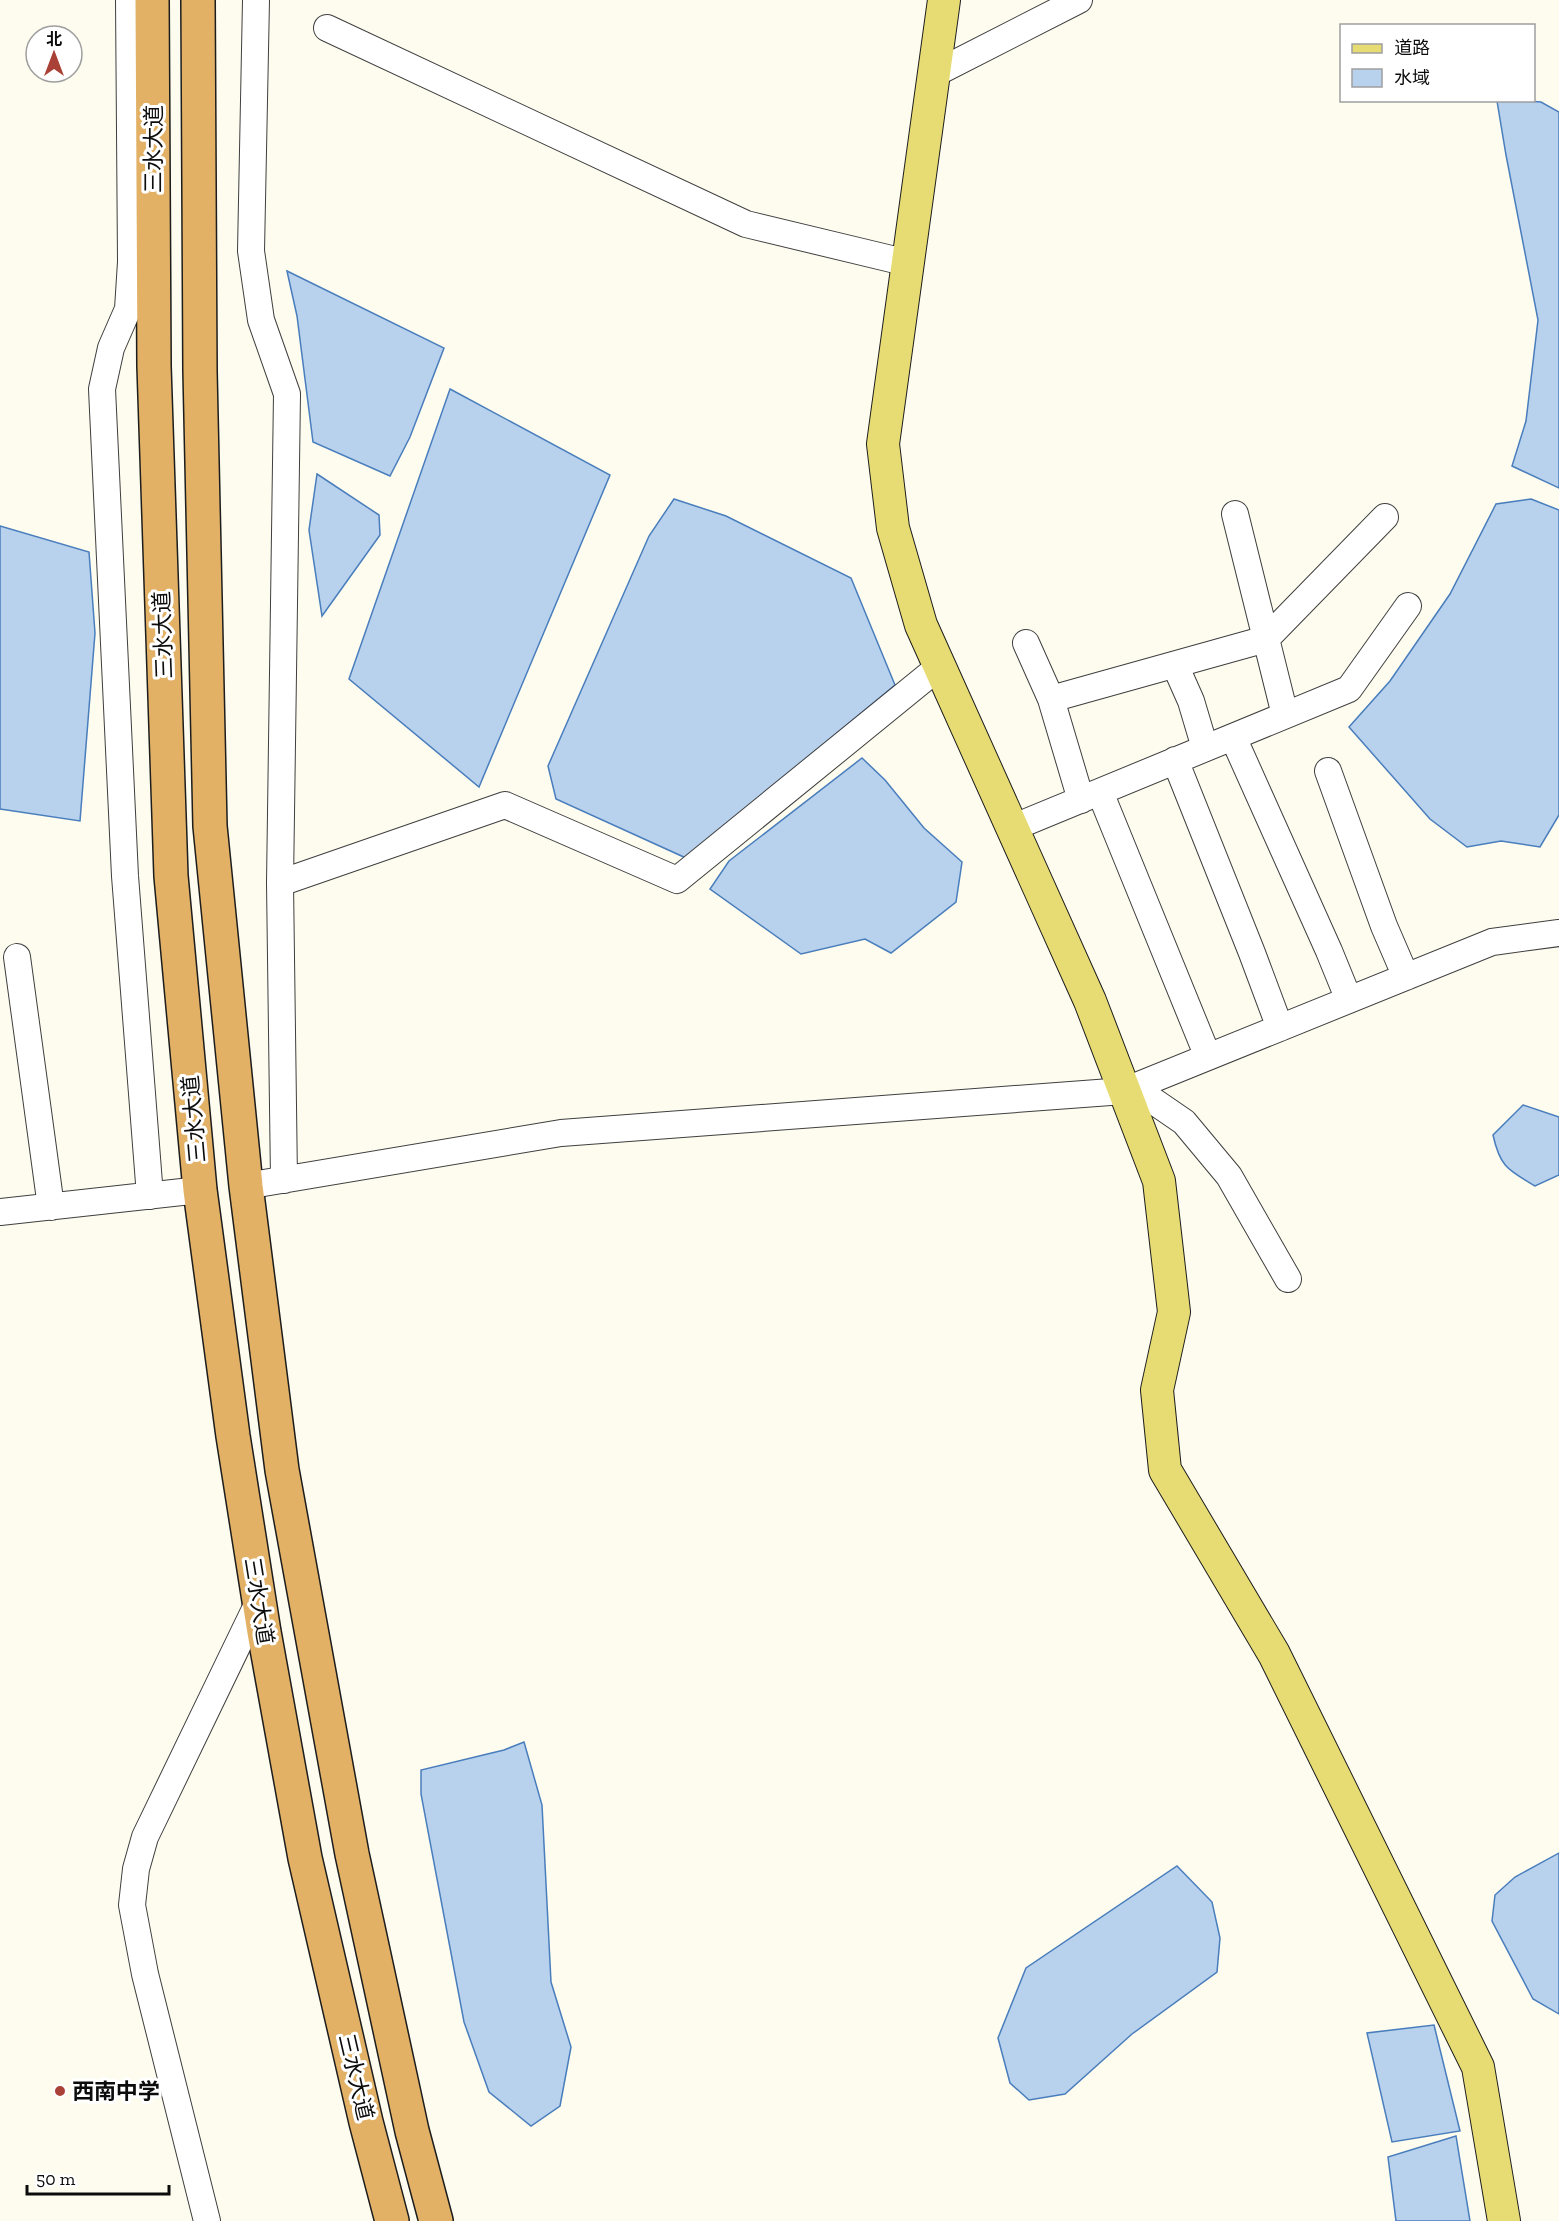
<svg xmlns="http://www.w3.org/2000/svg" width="1559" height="2221" font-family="'Zilla Slab','Noto Sans SC',serif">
	<rect width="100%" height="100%" fill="#fdfcee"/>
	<path fill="#b8d2ee" stroke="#497dbc" stroke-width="1.5" d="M1528,101L1541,102L1559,112V488L1512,466L1526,421L1538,320L1506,155L1497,101Z
		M287,271L444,348L410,437L390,476L313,442L297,316Z
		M450,389L610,475L479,787L349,679Z
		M317,474L379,515L380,535L322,616L309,530Z
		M674,499L726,516L851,578L895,685L686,858L556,799L548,766L649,536Z
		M1531,499L1559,510V815L1540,847L1501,841L1467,847L1430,819L1349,727L1390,681L1450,594L1496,504Z
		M0,526L89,552L95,633L80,821L0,809Z
		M862,758L885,780L924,828L962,862L956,902L891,953L865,939L801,954L710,889L729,861Z
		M1523,1105L1559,1117V1175L1535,1186C1508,1170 1500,1167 1493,1135Z
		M524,1742L542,1805L551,1982L571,2047L560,2106L531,2126L489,2092L464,2022L421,1794V1770L504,1750Z
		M1559,1853V2014L1533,1999L1492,1921L1495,1895L1515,1877Z
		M1177,1866L1212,1902L1220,1938L1217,1972L1132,2034L1065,2094L1029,2100L1010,2083L998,2038L1026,1968Z
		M1434,2025L1460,2131L1392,2142L1367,2033Z
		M1456,2136L1470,2221H1396L1388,2157Z"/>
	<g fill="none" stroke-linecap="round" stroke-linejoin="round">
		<g stroke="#3f3f3f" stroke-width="28">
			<path id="minor" d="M129,0L131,262L128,309L111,348L102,389L125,876L150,1196
				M256,0L251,251L261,320L287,394L280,883L284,1180
				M327,28L746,224L908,263
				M934,74L1079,0
				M1235,514L1285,715
				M1026,643L1051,699L1081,800
				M1175,665L1191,701L1205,748
				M1051,699L1266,639L1385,517
				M1233,737L1329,951L1349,1000
				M1175,760L1252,953L1280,1028
				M1328,771L1384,926L1406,977
				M1100,792L1208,1057
				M1012,828L1349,689L1408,606
				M280,883L505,805L677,880L940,666
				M17,957L51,1207
				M1133,1087L1184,1122L1229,1176L1288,1279
				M246,1186L561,1133L1124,1091L1492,942L1559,933
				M0,1212L200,1190
				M207,2221L145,1974L132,1905L136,1869L145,1837L259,1601"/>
		</g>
		<g stroke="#1d1d1d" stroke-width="34">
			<path id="major" d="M944,0L883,444L893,528L921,625L1090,1001L1159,1181L1174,1312L1157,1390L1165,1470L1274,1654L1478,2067L1504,2221"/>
		</g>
		<g stroke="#1d1d1d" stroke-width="36">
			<path id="highway" d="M152,0L154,366L171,876L200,1190L233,1436L264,1632L305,1858L366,2122L392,2221
				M198,0L200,371L210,826L246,1186L282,1470L352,1854L412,2131L436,2221"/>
		</g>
		<use href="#minor" stroke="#fff" stroke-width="26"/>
		<use href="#major" stroke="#e7dc73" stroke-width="32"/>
		<use href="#highway" stroke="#e2b166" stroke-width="33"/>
	</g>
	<circle fill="#aa4136" stroke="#fff" stroke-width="2" cx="60" cy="2091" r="6"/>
	<g text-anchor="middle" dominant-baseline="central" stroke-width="6" stroke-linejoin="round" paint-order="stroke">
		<g font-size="22" fill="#0c0c0c" stroke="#fff">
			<text transform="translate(153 149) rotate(-90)">三水大道</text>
			<text transform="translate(163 635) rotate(-92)">三水大道</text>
			<text transform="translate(194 1119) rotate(-95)">三水大道</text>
			<text transform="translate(259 1601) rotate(81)">三水大道</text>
			<text transform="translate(356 2077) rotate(77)">三水大道</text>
		</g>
		<g font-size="22" font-weight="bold" fill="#0c0c0c" stroke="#fff" text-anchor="start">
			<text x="72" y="2091">西南中学</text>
		</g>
	</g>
	<rect x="1340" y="24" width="195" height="78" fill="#ffffff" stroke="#9e9e9e" stroke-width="1.5"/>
	<rect x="1352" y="44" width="30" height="9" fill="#e7dc73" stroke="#9e9e9e" stroke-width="1.5"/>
	<text x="1394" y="54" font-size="18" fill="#0c0c0c">道路</text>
	<rect x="1352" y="69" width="30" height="18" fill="#b8d2ee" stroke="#9e9e9e" stroke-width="1.5"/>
	<text x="1394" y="84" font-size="18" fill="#0c0c0c">水域</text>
	<g transform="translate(54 54)"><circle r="28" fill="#ffffff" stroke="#9e9e9e" stroke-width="1.5"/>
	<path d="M0-4.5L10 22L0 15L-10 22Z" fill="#aa4136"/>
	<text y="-9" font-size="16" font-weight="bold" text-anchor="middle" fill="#0c0c0c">北</text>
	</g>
	<path d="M27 2185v9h142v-9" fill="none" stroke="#0c0c0c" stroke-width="3"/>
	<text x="36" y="2185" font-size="18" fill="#0c0c0c" stroke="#ffffff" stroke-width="4.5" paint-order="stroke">50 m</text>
</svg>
